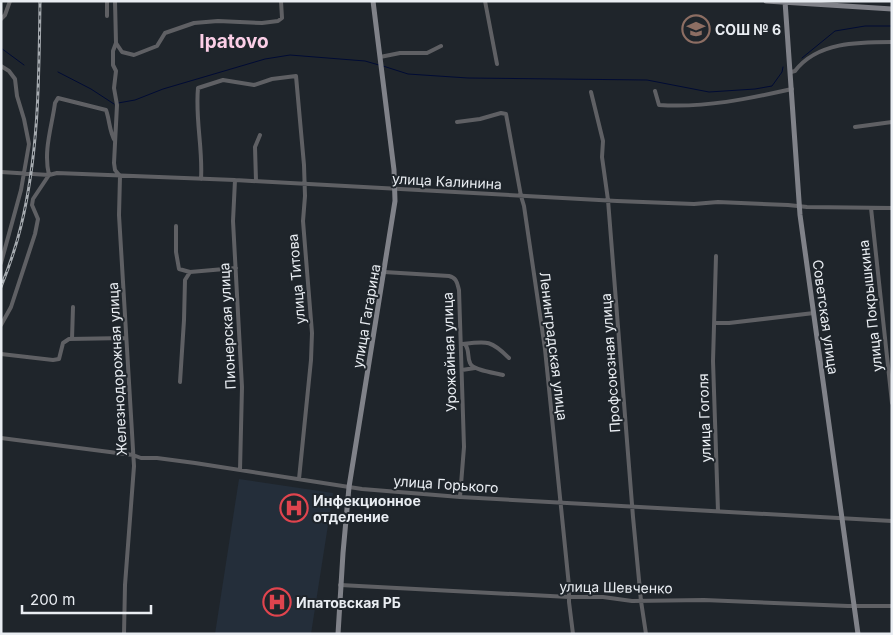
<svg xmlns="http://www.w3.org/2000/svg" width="893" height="635" font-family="Inter,sans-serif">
	<rect width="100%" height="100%" fill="#1f252b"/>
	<path fill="#242e3a" d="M239,479L333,493L311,634H215Z"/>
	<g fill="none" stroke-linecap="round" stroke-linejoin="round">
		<path stroke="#000b34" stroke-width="1" d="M1,48L24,65
			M802,58L835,31L865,26H892
			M383,66L408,74L468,78L647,80L709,92L755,89L772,86L782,72L783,67
			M58,72L91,89L114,104
			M118,103L135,100L163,89L265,59L290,55L365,61L379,65"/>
		<path stroke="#5f6064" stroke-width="4" d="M115,1L116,43L122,52L134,55L157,46L165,33L194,23L218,21L262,23L278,21L282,18L281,1
			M485,1L497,64
			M107,16V1
			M1,19L5,15L10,1
			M116,43L113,51V65L116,71L114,88L117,105L114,163L115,170L120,176L119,215L134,466L125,585L124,634
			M380,57L400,53H427L441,46
			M1,66L9,71L15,79L17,96L24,119L29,144L21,190L1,263
			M791,72L795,71C817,42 858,42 892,42
			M655,91L659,105C706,108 747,99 792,89
			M591,92L603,141L602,157L608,200L633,517L641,601L646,634
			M457,122L480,119L501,113L506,114L521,196L524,206L545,349L569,586V602L573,634
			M855,127L892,122
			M1,172L49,175L57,173L235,180L617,201L694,204L718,202L788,205L807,207L892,208
			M201,179C203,148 195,119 198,88L223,80L254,85L272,79L296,76L304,165L305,196L303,221L312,333L311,360L299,479
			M235,180L233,221L242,387L240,470
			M256,181L255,147L260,135
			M871,208L892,403
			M176,226V252L179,269L190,272
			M716,256L713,361L718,511
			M384,272L449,276C457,278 457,283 459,290L464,447L460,497
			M715,323H729L814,313
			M1,325L11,307L35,234L38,219L32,205L33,199L49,175C43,151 52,126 55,103L58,98L106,110C110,121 109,131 115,141
			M72,339L73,307
			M463,344C487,341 491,340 509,358
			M465,344C470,351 467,357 470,363C472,370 496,373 503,375
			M1,354L53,360L59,359L63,343L69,339L126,338
			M462,370L475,368
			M180,382L184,320L185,280L190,272L236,268
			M1,438L133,455L141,458H157L195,463L362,489L460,497L892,521
			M340,585L569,597H603L632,601L704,600L848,606H892"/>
		<path stroke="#808289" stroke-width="5" d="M766,1L892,9
			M785,1L800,215L858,634
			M338,634L343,553L349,487L395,201L394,170L373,1"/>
		<g stroke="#a6abb0" stroke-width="3">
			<path id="rail" d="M1,287C9,267 16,247 21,226C39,152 39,76 40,1"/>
		</g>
		<use href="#rail" stroke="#1f252b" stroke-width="1" stroke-dasharray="4" stroke-linecap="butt"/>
	</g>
	<defs>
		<g id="school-ring" transform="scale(1.4375)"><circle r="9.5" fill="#1f252b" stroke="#8d6e63" stroke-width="1.5"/><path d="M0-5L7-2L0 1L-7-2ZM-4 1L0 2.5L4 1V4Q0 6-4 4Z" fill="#8d6e63"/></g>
		<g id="hospital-ring" transform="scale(1.4375)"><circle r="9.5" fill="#1f252b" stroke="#e0444e" stroke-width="1.5"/><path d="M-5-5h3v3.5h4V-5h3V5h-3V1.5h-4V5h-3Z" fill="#e0444e"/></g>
	</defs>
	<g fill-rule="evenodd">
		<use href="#school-ring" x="696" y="29"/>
		<use href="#hospital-ring" x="294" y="508"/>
		<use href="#hospital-ring" x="277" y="602"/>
	</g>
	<g text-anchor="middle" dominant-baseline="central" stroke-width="4" stroke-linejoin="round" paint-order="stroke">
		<g font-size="14" font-weight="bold" fill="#e9edf2" stroke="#1f252b" text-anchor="start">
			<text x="715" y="29">СОШ № 6</text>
			<text x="313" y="500">Инфекционное<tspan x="313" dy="16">отделение</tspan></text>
			<text x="296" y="602">Ипатовская РБ</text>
		</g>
		<g font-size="14" fill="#e9edf2" stroke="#1f252b">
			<text transform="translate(447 181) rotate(3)">улица Калинина</text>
			<text transform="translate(296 279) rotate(-95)">улица Титова</text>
			<text transform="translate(870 306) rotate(-96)">улица Покрышкина</text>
			<text transform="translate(366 316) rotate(-80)">улица Гагарина</text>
			<text transform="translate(826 317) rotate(82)">Советская улица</text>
			<text transform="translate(227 326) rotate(-93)">Пионерская улица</text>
			<text transform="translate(554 346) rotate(83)">Ленинградская улица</text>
			<text transform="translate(449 352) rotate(-92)">Урожайная улица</text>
			<text transform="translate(610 363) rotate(-94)">Профсоюзная улица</text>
			<text transform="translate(117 369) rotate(-93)">Железнодорожная улица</text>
			<text transform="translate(704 418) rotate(-92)">улица Гоголя</text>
			<text transform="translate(446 484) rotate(4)">улица Горького</text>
			<text transform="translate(616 587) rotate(1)">улица Шевченко</text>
		</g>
		<g font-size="19" font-weight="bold" fill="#fbcee6" stroke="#1f252b">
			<text x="234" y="41">Ipatovo</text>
		</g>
	</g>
	<rect width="893" height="635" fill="none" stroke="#e9edf2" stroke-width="5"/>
	<path d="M22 605v8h129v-8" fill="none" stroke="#e9edf2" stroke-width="2.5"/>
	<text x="30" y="605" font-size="15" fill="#e9edf2" stroke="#1f252b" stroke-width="4" paint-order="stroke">200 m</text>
</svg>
